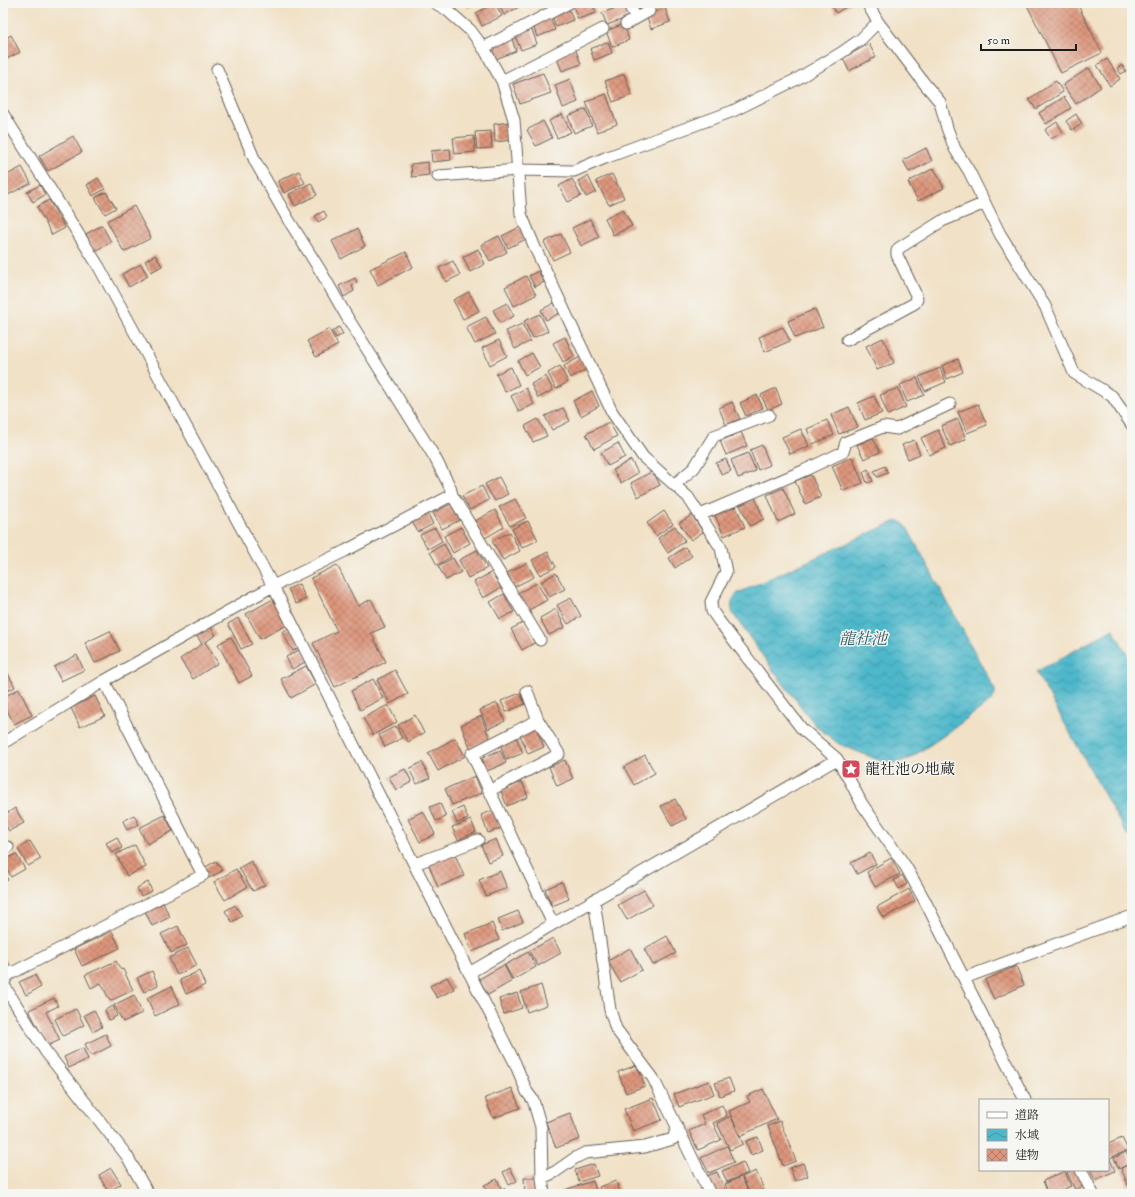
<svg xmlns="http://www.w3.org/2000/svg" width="1135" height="1197" font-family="'IM FELL Double Pica','Noto Serif JP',serif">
	<defs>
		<pattern id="water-waves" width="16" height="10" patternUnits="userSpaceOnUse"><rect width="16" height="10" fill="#4eb8cb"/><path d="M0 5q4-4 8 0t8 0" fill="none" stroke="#4095a4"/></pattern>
		<pattern id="building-cross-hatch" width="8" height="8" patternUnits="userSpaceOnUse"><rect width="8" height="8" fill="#dd967d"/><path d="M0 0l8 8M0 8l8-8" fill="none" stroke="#b27a66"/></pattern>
	</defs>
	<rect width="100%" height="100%" fill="#f6f6f2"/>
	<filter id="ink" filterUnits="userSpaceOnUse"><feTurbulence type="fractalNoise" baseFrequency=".025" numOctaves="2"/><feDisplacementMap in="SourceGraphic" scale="8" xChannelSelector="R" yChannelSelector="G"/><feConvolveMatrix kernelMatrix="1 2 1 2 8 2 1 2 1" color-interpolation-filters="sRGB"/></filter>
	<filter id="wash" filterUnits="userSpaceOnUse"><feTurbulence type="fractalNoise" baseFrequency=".012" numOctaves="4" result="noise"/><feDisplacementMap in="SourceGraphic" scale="16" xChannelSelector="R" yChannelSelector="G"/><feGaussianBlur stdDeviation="0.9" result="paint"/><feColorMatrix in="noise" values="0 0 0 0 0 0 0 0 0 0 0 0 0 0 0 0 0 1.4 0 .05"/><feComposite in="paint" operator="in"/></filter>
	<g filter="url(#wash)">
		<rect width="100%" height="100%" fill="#f1e1c6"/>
		<path fill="url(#water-waves)" stroke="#356a74" d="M900,521L906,526L922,555L995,690V695L992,700L942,737L909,759L894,763L878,760L839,744L816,726L775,673L733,614C730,604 731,600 738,593L876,530L894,522Z
			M1113,629L1132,663V833L1127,835L1036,672Z"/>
		<g id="blocks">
			<path fill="url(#building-cross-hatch)" d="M465,3H477L468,8Z
				M495,3L502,16L482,26L476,13Z
				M498,3H517L519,7L504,15Z
				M584,3H592L596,13L578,19L573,7Z
				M830,3H852L836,13Z
				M1026,3H1077L1102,53L1061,73Z
				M624,5L629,17L607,25L602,13Z
				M665,8L670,22L651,29L646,15Z
				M569,9L573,20L556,27L552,15Z
				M551,19L555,30L537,37L533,25Z
				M624,24L629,40L612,47L606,31Z
				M532,30L537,44L521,50L515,36Z
				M11,35L20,52L3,61V40Z
				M511,36L516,51L496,59L490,44Z
				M608,42L612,53L594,60L590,49Z
				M869,44L876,57L849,71L843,58Z
				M575,48L581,64L562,71L556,56Z
				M1107,59L1120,79L1110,86L1097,65Z
				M1122,65L1126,71L1121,74L1117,68Z
				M1089,68L1101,87L1076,104L1063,85Z
				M543,73L551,93L520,104L513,84Z
				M624,74L632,95L613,102L605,81Z
				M570,79L578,102L563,108L555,85Z
				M1056,81L1063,92L1036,109L1029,99Z
				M606,94L617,124L597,132L586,102Z
				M1064,97L1071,108L1046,124L1039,113Z
				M586,109L592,126L574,133L568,116Z
				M562,114L571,132L557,138L549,121Z
				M1076,114L1082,124L1072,130L1066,121Z
				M543,121L552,138L536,146L527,130Z
				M511,122L513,140L495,142L494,124Z
				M1057,122L1063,132L1051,139L1045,130Z
				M491,131L492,148L477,149L475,132Z
				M73,136L82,152L48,171L39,156Z
				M474,136L475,152L455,154L453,138Z
				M926,148L932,161L909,172L903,160Z
				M450,149L451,160L432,162L431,151Z
				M428,162L429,175L412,177L411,164Z
				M22,167L31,183L8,195L3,185V177Z
				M934,168L944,188L918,201L908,182Z
				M299,171L305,183L284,193L278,181Z
				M612,174L624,198L609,205L596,181Z
				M588,176L596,192L586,197L578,181Z
				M98,178L105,189L93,196L87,185Z
				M572,179L581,196L568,202L559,186Z
				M311,183L317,195L295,206L289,194Z
				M40,185L45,195L33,202L27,192Z
				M106,192L116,208L105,214L95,198Z
				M49,200L65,228L52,235L37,207Z
				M134,206L151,238L124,252L107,221Z
				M623,209L632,226L613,235L605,218Z
				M324,211L327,217L318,222L315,216Z
				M590,219L599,237L581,246L572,228Z
				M102,225L111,242L95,251L86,234Z
				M520,227L526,239L508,248L502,236Z
				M357,229L365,246L341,259L332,241Z
				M561,234L570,252L553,260L544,242Z
				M499,236L507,252L490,261L481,245Z
				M478,249L485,264L470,272L463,257Z
				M406,252L413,267L378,285L370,269Z
				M155,255L162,266L151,272L145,261Z
				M453,261L460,275L446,282L439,268Z
				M141,264L148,276L129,287L122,274Z
				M538,271L544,282L535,287L529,276Z
				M526,276L536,295L514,306L505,287Z
				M355,278L357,283L352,286L354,291L344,297L339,286Z
				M469,292L479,311L463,319L453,300Z
				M507,303L514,316L500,323L493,310Z
				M554,303L560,313L546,320L541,310Z
				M815,309L823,327L795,338L788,321Z
				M540,314L548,331L533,338L524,321Z
				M486,317L495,334L475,344L466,327Z
				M522,324L531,341L515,349L506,331Z
				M339,327L343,334L336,338L332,331Z
				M783,327L790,341L765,352L759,337Z
				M329,329L338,345L316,357L307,341Z
				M565,337L574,356L563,362L553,343Z
				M883,338L894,363L877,370L866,346Z
				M499,340L507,356L490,365L482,348Z
				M532,353L540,367L525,375L518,361Z
				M580,357L587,369L570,378L564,366Z
				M958,359L963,372L947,379L942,366Z
				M560,366L568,382L556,389L548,373Z
				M511,367L519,385L505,392L496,374Z
				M940,368L946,382L925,391L919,377Z
				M546,376L553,390L538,398L531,384Z
				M917,378L924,395L907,402L900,385Z
				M526,388L534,404L519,412L511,396Z
				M776,388L782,404L768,410L761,395Z
				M898,388L906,407L888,415L880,395Z
				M592,391L599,406L581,416L573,401Z
				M757,395L763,408L746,416L740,403Z
				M874,396L882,413L865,420L858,403Z
				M732,402L740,419L726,425L719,408Z
				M978,404L987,425L967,433L958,412Z
				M849,407L858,427L839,434L831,415Z
				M563,408L570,421L552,430L545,416Z
				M538,419L547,436L533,442L525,426Z
				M958,419L966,439L950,446L941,426Z
				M827,420L834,435L813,444L807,429Z
				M609,422L617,436L594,449L586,434Z
				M801,429L809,446L790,454L782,437Z
				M938,430L946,448L929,455L921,438Z
				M741,432L747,446L726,455L720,441Z
				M873,438L880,452L864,459L857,445Z
				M914,440L920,454L908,459L902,445Z
				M618,443L625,457L608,466L601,453Z
				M762,445L770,465L758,470L750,450Z
				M748,453L756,471L738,478L731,460Z
				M852,457L863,483L843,491L832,466Z
				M726,459L731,471L722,475L716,463Z
				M631,460L638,473L621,483L613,470Z
				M885,466L888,473L877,477L874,471Z
				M868,469L873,481L867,483L863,472Z
				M653,471L660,485L638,497L631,483Z
				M811,475L821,497L805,504L795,481Z
				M499,477L508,494L495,501L485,484Z
				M482,486L489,500L470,510L462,496Z
				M783,488L795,514L778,522L767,495Z
				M755,498L764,519L750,526L740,505Z
				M515,499L526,518L510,526L499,507Z
				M451,504L460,520L442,529L433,513Z
				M736,507L745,527L724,536L715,515Z
				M495,510L504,527L485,538L475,521Z
				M664,511L673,524L656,536L647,523Z
				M427,512L433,524L418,532L411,520Z
				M692,515L703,532L691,540L679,523Z
				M528,521L538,540L522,548L512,529Z
				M675,526L685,541L668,553L658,538Z
				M461,527L470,543L453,553L444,536Z
				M435,528L442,541L428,549L420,535Z
				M510,532L520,551L503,560L492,541Z
				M444,544L451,557L437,565L430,552Z
				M685,547L692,556L675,568L669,558Z
				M477,550L487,568L468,578L459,560Z
				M548,552L556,567L540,575L532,560Z
				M453,558L461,572L446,580L438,566Z
				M527,563L534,577L514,587L507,573Z
				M337,565L358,606L371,599L385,627L371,633L386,662L335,687L313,643L337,631L311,578Z
				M492,572L501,588L483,598L474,582Z
				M556,573L565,589L549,597L541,582Z
				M537,583L547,600L527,611L518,593Z
				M299,584L306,599L296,604L288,589Z
				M504,594L514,612L500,619L490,602Z
				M275,598L289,624L260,639L246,614Z
				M571,598L581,616L568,624L557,605Z
				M556,609L565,627L549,635L540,618Z
				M238,618L252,644L241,649L228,624Z
				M525,622L536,642L522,650L511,629Z
				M209,624L216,635L205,642L218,663L193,679L180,659L202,644L195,633Z
				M292,627L302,646L293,651L282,632Z
				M110,631L120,651L95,663L85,643Z
				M231,637L252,676L239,683L218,644Z
				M303,648L309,660L292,669L286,657Z
				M77,655L84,670L61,681L54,667Z
				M3,664L15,687L3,693Z
				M306,666L316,684L291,698L281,679Z
				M395,670L408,694L390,704L377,680Z
				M373,679L383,698L360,710L351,691Z
				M19,689L32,715L14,724L3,702V697Z
				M520,693L525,704L506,712L501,701Z
				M95,696L105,716L80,727L71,708Z
				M497,703L505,721L488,729L480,710Z
				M388,705L397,722L373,735L363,718Z
				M415,715L424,733L408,742L398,725Z
				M481,716L490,739L470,748L461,725Z
				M396,726L402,738L385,747L379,735Z
				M536,728L544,747L528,754L520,735Z
				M516,737L523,753L506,760L500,744Z
				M455,738L465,756L438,771L428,753Z
				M500,750L506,763L487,771L482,758Z
				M645,755L655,773L634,785L624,767Z
				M565,760L573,779L557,786L549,767Z
				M422,762L430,778L417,784L409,769Z
				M405,769L412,782L396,790L389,777Z
				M475,776L482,793L452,805L445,789Z
				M522,782L528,797L507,806L501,791Z
				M675,799L686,819L672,826L661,806Z
				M440,803L446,817L436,821L430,807Z
				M463,807L468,819L457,823L452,812Z
				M15,808L24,823L9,831L3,821V816Z
				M494,810L501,828L488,833L481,815Z
				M423,811L435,834L420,842L408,819Z
				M134,815L139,824L127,830L123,821Z
				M165,815L173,831L147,844L139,828Z
				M471,820L476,832L458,840L452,827Z
				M117,837L122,848L112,853L106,843Z
				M496,839L503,856L488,862L481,845Z
				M30,841L41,859L28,866L18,849Z
				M135,845L146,867L127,876L116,854Z
				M454,852L464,876L438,887L428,863Z
				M870,853L876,864L857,874L851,863Z
				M16,854L25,869L11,877L3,861Z
				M891,858L900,874L875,887L867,872Z
				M216,861L222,871L209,878L204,868Z
				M251,861L265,885L253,891L239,868Z
				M236,869L247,887L225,900L214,882Z
				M3,871L8,880L3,883Z
				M500,871L507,888L486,896L479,880Z
				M902,875L907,884L899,889L894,880Z
				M148,882L152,891L141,896L137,888Z
				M562,882L569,899L552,906L545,889Z
				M909,889L915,901L883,918L877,907Z
				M644,890L653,905L627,920L618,905Z
				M163,903L170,917L152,926L145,911Z
				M235,905L242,916L232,922L225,911Z
				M518,911L523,922L502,931L498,919Z
				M492,923L499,940L472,952L465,934Z
				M178,926L187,945L171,953L161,934Z
				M112,931L120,948L82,966L74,949Z
				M667,936L676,953L653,965L644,949Z
				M553,938L561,953L538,966L529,951Z
				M188,948L197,965L177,975L169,958Z
				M630,948L642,970L620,982L608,961Z
				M528,952L536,967L513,980L505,965Z
				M116,961L121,970L123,969L133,990L110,1001L101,983L91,988L85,975Z
				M504,965L512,981L488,995L479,979Z
				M1016,966L1024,985L994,999L985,980Z
				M152,971L158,985L144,992L137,978Z
				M199,971L205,985L186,994L180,980Z
				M35,975L41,987L26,995L19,982Z
				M447,977L454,989L437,998L430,986Z
				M541,985L547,1005L527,1012L521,992Z
				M172,986L180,1004L155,1016L147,998Z
				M517,993L522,1008L504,1014L499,999Z
				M134,995L142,1013L123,1022L114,1005Z
				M54,998L58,1006L46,1012L60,1040L47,1046L29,1010Z
				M113,1006L117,1016L109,1020L105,1010Z
				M76,1009L84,1025L63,1036L55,1019Z
				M94,1010L102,1027L93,1032L84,1015Z
				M106,1034L111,1046L91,1056L85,1044Z
				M83,1048L88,1059L69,1068L64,1057Z
				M637,1065L645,1086L626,1093L618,1072Z
				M729,1078L734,1091L720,1096L715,1083Z
				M709,1081L714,1094L679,1107L674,1094Z
				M512,1088L520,1108L493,1118L485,1098Z
				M763,1089L777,1119L740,1136L729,1111L750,1102L747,1096Z
				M653,1098L662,1120L633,1131L624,1109Z
				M722,1105L727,1116L713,1123L721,1140L698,1150L689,1131L705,1124L701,1115Z
				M570,1113L580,1139L556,1148L546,1122Z
				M731,1116L743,1144L730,1150L717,1123Z
				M780,1121L796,1161L783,1166L768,1126Z
				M758,1137L763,1150L751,1155L746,1141Z
				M1122,1138L1128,1150L1108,1159V1144Z
				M727,1146L734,1162L709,1173L701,1158Z
				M1126,1152L1131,1163L1119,1169L1114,1158Z
				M1110,1159L1115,1171L1095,1180L1090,1170H1108V1160Z
				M743,1162L748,1173L727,1182L722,1171Z
				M803,1163L808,1176L795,1181L790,1168Z
				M1132,1163V1183L1128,1185L1121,1168Z
				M594,1164L598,1176L579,1182L575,1170Z
				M111,1168L121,1184L108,1192L99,1175Z
				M510,1168L517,1181L509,1185L503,1172Z
				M1072,1170H1078L1085,1185L1075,1190L1067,1172Z
				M756,1171L764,1189L754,1194H750L742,1177Z
				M1065,1171L1071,1186L1053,1194H1048L1043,1181Z
				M717,1172L727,1194H713L705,1177Z
				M741,1177L749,1192L745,1194H729L725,1184Z
				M524,1178H539L540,1194H525Z
				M497,1179L501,1188L488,1194L484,1185Z
				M593,1181L597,1194H566L564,1190Z
				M616,1181L620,1194H601L599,1187Z
				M504,1188L507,1194H491Z"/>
		</g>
	</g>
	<g filter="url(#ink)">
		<use href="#blocks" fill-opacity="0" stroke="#676158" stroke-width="1"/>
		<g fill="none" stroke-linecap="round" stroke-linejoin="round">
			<g stroke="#676158" stroke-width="13">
				<path id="street" d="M435,3L447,10L471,31L485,50L502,81L514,120L521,214L536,250L612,412L643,457L688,497L721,548L726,572L711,602L712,611L719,621L802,729L837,759L850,781L862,804L906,867L925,901L1025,1100
					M628,3L636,18
					M867,3L878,22L924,83L940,102L947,128L955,149L969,171L1000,234L1045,306L1074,373L1112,396L1132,425
					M626,24L649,11
					M483,48L569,3
					M217,69L255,161L288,219L320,270L347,317L434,456L450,487L452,495L540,640
					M502,81L603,29
					M3,114L99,267L273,586L515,1063L527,1092L533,1100L541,1127L542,1178L544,1194
					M438,176L518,170L574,171L605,158L733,111L797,79L841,53L861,39L878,22
					M847,340L915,303L917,299L916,295L897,255V251L899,248L942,221L985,203
					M674,485L694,468L714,436L769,415
					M700,515L803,471L843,452L846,442L883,427L897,429L950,404
					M527,691L538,720
					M3,743L104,681L273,586L345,551L452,495
					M489,791L559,754L538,720L472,754L553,924
					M3,849L8,847
					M415,864L478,840
					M594,900L610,1010L616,1029L653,1078L710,1194
					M3,965L8,975
					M469,973L837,759
					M964,978L1132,916
					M3,984L8,975L113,922L203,875L104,681
					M3,984L46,1052L127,1156L148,1194
					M1081,1170L1093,1194
					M542,1178L555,1172L575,1158L585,1153L645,1147L673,1139L677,1127"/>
			</g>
			<use href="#street" stroke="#fff" stroke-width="11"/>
		</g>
	</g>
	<defs>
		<g id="sight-square" transform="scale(1)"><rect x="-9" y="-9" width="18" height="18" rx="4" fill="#d1495b" stroke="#f6f6f2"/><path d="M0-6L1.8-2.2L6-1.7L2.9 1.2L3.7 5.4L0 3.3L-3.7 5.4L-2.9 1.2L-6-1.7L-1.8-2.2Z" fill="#fff"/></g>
	</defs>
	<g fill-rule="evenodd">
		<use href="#sight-square" x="851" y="769"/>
	</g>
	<g text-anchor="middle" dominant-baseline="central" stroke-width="3" stroke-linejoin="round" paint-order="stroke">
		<g font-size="15" fill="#1c1c1c" stroke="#f6f6f2" text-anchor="start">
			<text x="865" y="769">龍社池の地蔵</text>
		</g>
		<g font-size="16" font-style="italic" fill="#305a62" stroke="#f6f6f2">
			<text x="863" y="639">龍社池</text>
		</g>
	</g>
	<rect width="1135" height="1197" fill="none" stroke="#f6f6f2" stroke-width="16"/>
	<rect x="979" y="1099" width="130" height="72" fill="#f6f6f2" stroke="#9f9f9c"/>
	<rect x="987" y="1112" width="20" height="6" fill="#ffffff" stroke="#9f9f9c"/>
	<text x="1015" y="1119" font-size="12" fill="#1c1c1c">道路</text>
	<rect x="987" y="1129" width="20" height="12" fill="url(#water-waves)" stroke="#9f9f9c"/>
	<text x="1015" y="1139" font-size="12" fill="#1c1c1c">水域</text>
	<rect x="987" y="1149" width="20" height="12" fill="url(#building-cross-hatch)" stroke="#9f9f9c"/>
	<text x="1015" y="1159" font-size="12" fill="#1c1c1c">建物</text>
	<path d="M981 44v6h95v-6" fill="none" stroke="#1c1c1c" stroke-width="2"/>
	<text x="987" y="44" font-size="12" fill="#1c1c1c" stroke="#f6f6f2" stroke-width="3" paint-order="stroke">50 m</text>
</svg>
